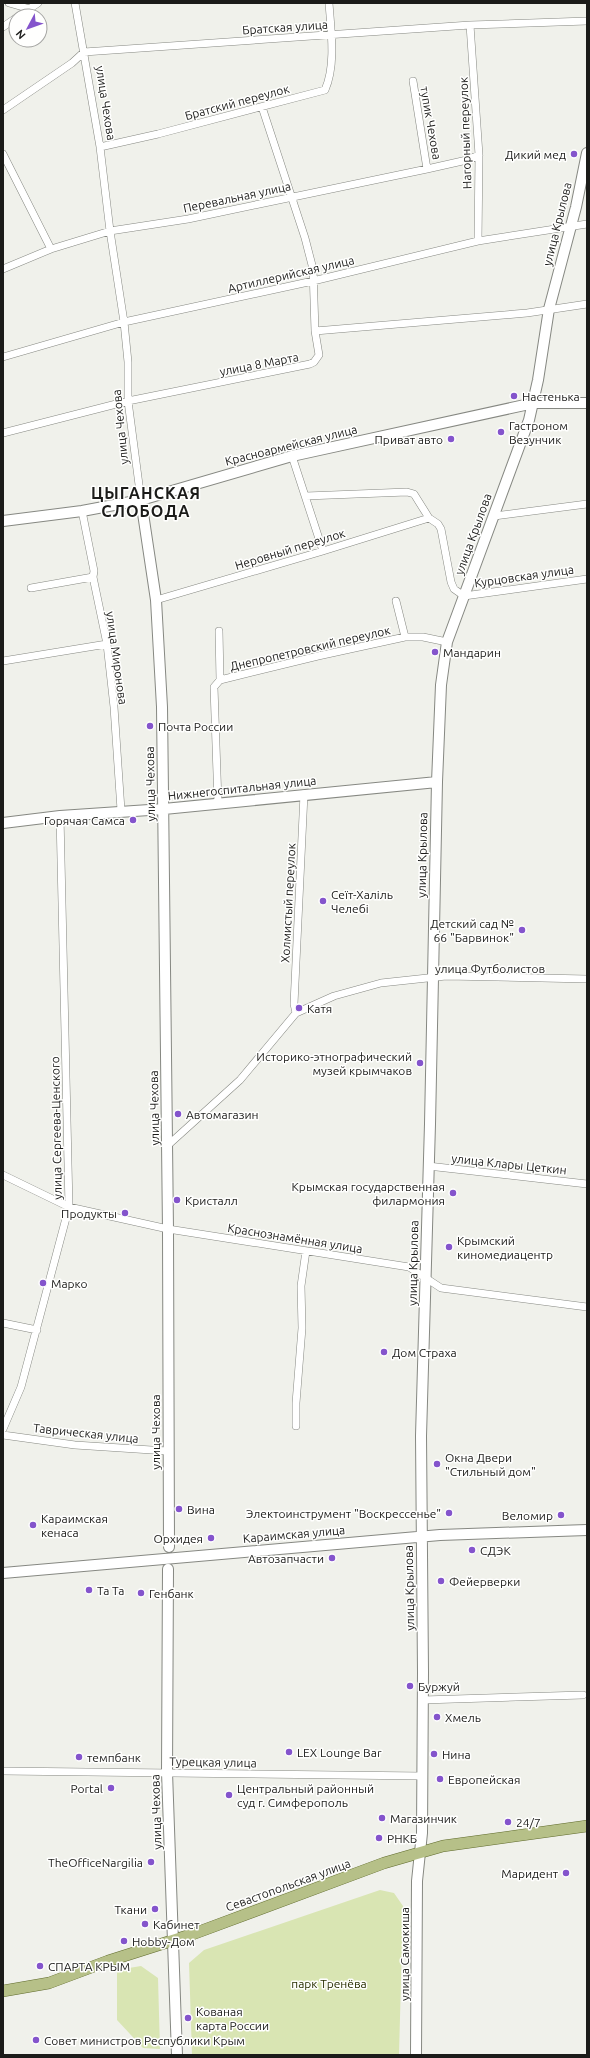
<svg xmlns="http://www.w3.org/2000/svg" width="590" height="2058" font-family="Ubuntu,sans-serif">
	<rect width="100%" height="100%" fill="#f0f1eb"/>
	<path fill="#d9e5b3" d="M380,1890L394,1893L403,1906L399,2055H192L189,1963L204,1950Z
		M141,1966L158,1978L160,2049L143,2048L117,2020V1970Z"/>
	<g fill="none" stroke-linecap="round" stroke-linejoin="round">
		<g stroke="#868882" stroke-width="8">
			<path id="street" d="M9,3L30,9
				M75,3L100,147L110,231L124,322L128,362V401L141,500
				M19,16L38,3
				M470,25L479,155L478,241
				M3,27L16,18
				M413,81L427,169
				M3,110L72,63L84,52L470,25L587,21
				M100,147L158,134L325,90C336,65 331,31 329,3
				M3,154L51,249
				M3,269L51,249L110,231L188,219L427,169L467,160L479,155
				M315,331L527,313L587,304
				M3,357L124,322L313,281L478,241L587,224
				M3,433L128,401L310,364L314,362L319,355L315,331L313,269L305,238L262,107
				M292,456L323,551
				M306,496L407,492L414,494L429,518L438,524L441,529L451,582L454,589L464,596L587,579
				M82,511L94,571L93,577L107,644L114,707L121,810
				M494,516L587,504
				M31,588L93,577
				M156,600L323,551L429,518
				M396,601L405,637
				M3,661L107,644
				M220,680L318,656L405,637H423L447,642
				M218,803L214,687L220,680L219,631
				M296,1013L294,1004L304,794
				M167,1146L240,1080L296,1013L334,996L381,983L446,976L587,979
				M428,1166L587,1184
				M3,1175L69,1207L168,1229L409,1267L441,1288L587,1307
				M3,1323L37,1330
				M296,1426V1403L302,1328L301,1286L306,1251
				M3,1429L21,1387L69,1207L60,816
				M3,1435L75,1445L167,1451
				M423,1700L583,1695
				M3,1771L423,1776"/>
		</g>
		<g stroke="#868882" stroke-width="12">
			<path id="secondary" d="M141,500L156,600L162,707L168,1229L169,1547
				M3,521L82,511L141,500L292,456L534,403H587
				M3,823L60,816L164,809L437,782
				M168,1569L167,1772L177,2055
				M3,1573L440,1535L587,1530
				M416,2055L417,1881L422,1833L423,1672L421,1436L430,1124L437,782L441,685L447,642L529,420L538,380L549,309L576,207L587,153"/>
		</g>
		<g stroke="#606b2d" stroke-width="12">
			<path id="primary" d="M3,1991L49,1983L108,1961L193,1934L384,1863L443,1846L587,1826"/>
		</g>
		<use href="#street" stroke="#fff" stroke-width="7"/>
		<use href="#secondary" stroke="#fff" stroke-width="10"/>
		<use href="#primary" stroke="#b6c088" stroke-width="11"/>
	</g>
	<g fill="#8454cc" stroke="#fffffe" stroke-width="1.5">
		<circle cx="574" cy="154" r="4"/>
		<circle cx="514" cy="396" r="4"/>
		<circle cx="501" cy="432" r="4"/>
		<circle cx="451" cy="439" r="4"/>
		<circle cx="435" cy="652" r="4"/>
		<circle cx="150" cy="726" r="4"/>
		<circle cx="133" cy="820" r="4"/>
		<circle cx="323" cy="901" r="4"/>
		<circle cx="522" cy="930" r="4"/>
		<circle cx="299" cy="1008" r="4"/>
		<circle cx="420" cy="1063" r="4"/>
		<circle cx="178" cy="1114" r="4"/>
		<circle cx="453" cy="1193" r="4"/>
		<circle cx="177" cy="1200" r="4"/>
		<circle cx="125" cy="1213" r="4"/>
		<circle cx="449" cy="1247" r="4"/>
		<circle cx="43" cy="1283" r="4"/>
		<circle cx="384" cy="1352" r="4"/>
		<circle cx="437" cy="1464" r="4"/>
		<circle cx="179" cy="1509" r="4"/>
		<circle cx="449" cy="1513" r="4"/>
		<circle cx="561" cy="1515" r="4"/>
		<circle cx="33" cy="1525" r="4"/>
		<circle cx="211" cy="1538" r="4"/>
		<circle cx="472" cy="1550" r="4"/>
		<circle cx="332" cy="1558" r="4"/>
		<circle cx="441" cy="1581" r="4"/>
		<circle cx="89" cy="1590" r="4"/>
		<circle cx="141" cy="1593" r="4"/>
		<circle cx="410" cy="1686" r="4"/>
		<circle cx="437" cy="1717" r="4"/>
		<circle cx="289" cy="1752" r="4"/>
		<circle cx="434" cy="1754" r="4"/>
		<circle cx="79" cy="1757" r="4"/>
		<circle cx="440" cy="1779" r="4"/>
		<circle cx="111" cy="1788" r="4"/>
		<circle cx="229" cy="1795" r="4"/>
		<circle cx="382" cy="1818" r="4"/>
		<circle cx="508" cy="1822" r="4"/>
		<circle cx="379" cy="1838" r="4"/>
		<circle cx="151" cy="1862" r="4"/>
		<circle cx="566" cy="1873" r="4"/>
		<circle cx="155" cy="1909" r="4"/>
		<circle cx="145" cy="1924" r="4"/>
		<circle cx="124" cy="1941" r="4"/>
		<circle cx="40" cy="1966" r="4"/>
		<circle cx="188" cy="2018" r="4"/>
		<circle cx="36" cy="2040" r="4"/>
	</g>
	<g text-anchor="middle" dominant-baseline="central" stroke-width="3" stroke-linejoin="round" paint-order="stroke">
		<g font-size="12" fill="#1b1b19" stroke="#fffffe">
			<text transform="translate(285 27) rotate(-4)">Братская улица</text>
			<text transform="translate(237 102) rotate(-15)">Братский переулок</text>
			<text transform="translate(106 103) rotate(81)">улица Чехова</text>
			<text transform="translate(431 123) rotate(80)">тупик Чехова</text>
			<text transform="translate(465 133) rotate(-92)">Нагорный переулок</text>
			<text transform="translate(237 197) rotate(-12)">Перевальная улица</text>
			<text transform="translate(557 224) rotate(-76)">улица Крылова</text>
			<text transform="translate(291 274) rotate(-13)">Артиллерийская улица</text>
			<text transform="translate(259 364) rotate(-11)">улица 8 Марта</text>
			<text transform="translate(120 427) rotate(-96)">улица Чехова</text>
			<text transform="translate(291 445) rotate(-14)">Красноармейская улица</text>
			<text transform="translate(473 534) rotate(-70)">улица Крылова</text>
			<text transform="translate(290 549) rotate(-17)">Неровный переулок</text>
			<text transform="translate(524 576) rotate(-8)">Курцовская улица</text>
			<text transform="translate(310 648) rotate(-13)">Днепропетровский переулок</text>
			<text transform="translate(117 658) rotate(82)">улица Миронова</text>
			<text transform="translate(150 784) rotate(-91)">улица Чехова</text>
			<text transform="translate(242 788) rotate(-6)">Нижнегоспитальная улица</text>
			<text transform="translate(422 855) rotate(-89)">улица Крылова</text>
			<text transform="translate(288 903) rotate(-87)">Холмистый переулок</text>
			<text x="490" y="968">улица Футболистов</text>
			<text transform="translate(154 1108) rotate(-91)">улица Чехова</text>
			<text transform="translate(56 1128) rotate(-91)">улица Сергеева-Ценского</text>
			<text transform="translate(509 1164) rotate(6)">улица Клары Цеткин</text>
			<text transform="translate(295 1238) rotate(9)">Краснознамённая улица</text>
			<text transform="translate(413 1263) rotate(-89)">улица Крылова</text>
			<text transform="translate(155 1432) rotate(-90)">улица Чехова</text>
			<text transform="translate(86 1433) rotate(6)">Таврическая улица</text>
			<text transform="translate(294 1534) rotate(-5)">Караимская улица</text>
			<text transform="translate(409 1588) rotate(-91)">улица Крылова</text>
			<text transform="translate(213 1762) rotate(1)">Турецкая улица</text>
			<text transform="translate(156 1812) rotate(-92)">улица Чехова</text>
			<text transform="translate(288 1885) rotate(-20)">Севастопольская улица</text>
			<text transform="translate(404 1954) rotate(-90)">улица Самокиша</text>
		</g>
		<g font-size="12" fill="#1b1b19" stroke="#fffffe" text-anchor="start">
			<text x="566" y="154" text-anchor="end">Дикий мед</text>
			<text x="522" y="396">Настенька</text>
			<text x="509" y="425">Гастроном<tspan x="509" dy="14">Везунчик</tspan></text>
			<text x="443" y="439" text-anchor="end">Приват авто</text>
			<text x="443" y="652">Мандарин</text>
			<text x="158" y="726">Почта России</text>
			<text x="125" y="820" text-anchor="end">Горячая Самса</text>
			<text x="331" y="894">Сеїт-Халіль<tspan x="331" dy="14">Челебі</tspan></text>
			<text x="514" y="923" text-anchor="end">Детский сад №<tspan x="514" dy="14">66 "Барвинок"</tspan></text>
			<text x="307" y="1008">Катя</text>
			<text x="412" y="1056" text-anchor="end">Историко-этнографический<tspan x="412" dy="14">музей крымчаков</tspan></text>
			<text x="186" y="1114">Автомагазин</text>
			<text x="445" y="1186" text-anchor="end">Крымская государственная<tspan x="445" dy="14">филармония</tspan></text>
			<text x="185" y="1200">Кристалл</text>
			<text x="117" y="1213" text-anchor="end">Продукты</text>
			<text x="457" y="1240">Крымский<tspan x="457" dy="14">киномедиацентр</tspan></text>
			<text x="51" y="1283">Марко</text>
			<text x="392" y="1352">Дом Страха</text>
			<text x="445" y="1457">Окна Двери<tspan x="445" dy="14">"Стильный дом"</tspan></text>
			<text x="187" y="1509">Вина</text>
			<text x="441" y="1513" text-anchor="end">Электоинструмент "Воскрессенье"</text>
			<text x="553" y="1515" text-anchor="end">Веломир</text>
			<text x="41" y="1518">Караимская<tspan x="41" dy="14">кенаса</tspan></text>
			<text x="203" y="1538" text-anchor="end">Орхидея</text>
			<text x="480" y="1550">СДЭК</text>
			<text x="324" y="1558" text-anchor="end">Автозапчасти</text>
			<text x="449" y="1581">Фейерверки</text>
			<text x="97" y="1590">Та Та</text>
			<text x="149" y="1593">Генбанк</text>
			<text x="418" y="1686">Буржуй</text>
			<text x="445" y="1717">Хмель</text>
			<text x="297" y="1752">LEX Lounge Bar</text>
			<text x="442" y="1754">Нина</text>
			<text x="87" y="1757">темпбанк</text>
			<text x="448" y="1779">Европейская</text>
			<text x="103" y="1788" text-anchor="end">Portal</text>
			<text x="237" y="1788">Центральный районный<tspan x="237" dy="14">суд г. Симферополь</tspan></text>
			<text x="390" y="1818">Магазинчик</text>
			<text x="516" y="1822">24/7</text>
			<text x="387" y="1838">РНКБ</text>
			<text x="143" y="1862" text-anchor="end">TheOfficeNargilia</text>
			<text x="558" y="1873" text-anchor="end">Маридент</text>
			<text x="147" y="1909" text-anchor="end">Ткани</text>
			<text x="153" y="1924">Кабинет</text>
			<text x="132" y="1941">Hobby-Дом</text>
			<text x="48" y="1966">СПАРТА КРЫМ</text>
			<text x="196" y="2011">Кованая<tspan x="196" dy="14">карта России</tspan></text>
			<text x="44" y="2040">Совет министров Республики Крым</text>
		</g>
		<g font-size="12" fill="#282f01" stroke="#fffffe">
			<text x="329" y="1983">парк Тренёва</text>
		</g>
		<g font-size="16" font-weight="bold" letter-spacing="1" fill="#1b1b19" stroke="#fffffe">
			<text x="146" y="493">ЦЫГАНСКАЯ<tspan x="146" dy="18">СЛОБОДА</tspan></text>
		</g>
	</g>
	<rect width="590" height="2058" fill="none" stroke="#1b1b19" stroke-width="8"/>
	<g transform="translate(28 28) rotate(229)"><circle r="19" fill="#fffffe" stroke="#a4a4a2"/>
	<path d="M0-3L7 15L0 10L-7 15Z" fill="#8454cc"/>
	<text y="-6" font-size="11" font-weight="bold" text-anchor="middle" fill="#1b1b19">N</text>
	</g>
</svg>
